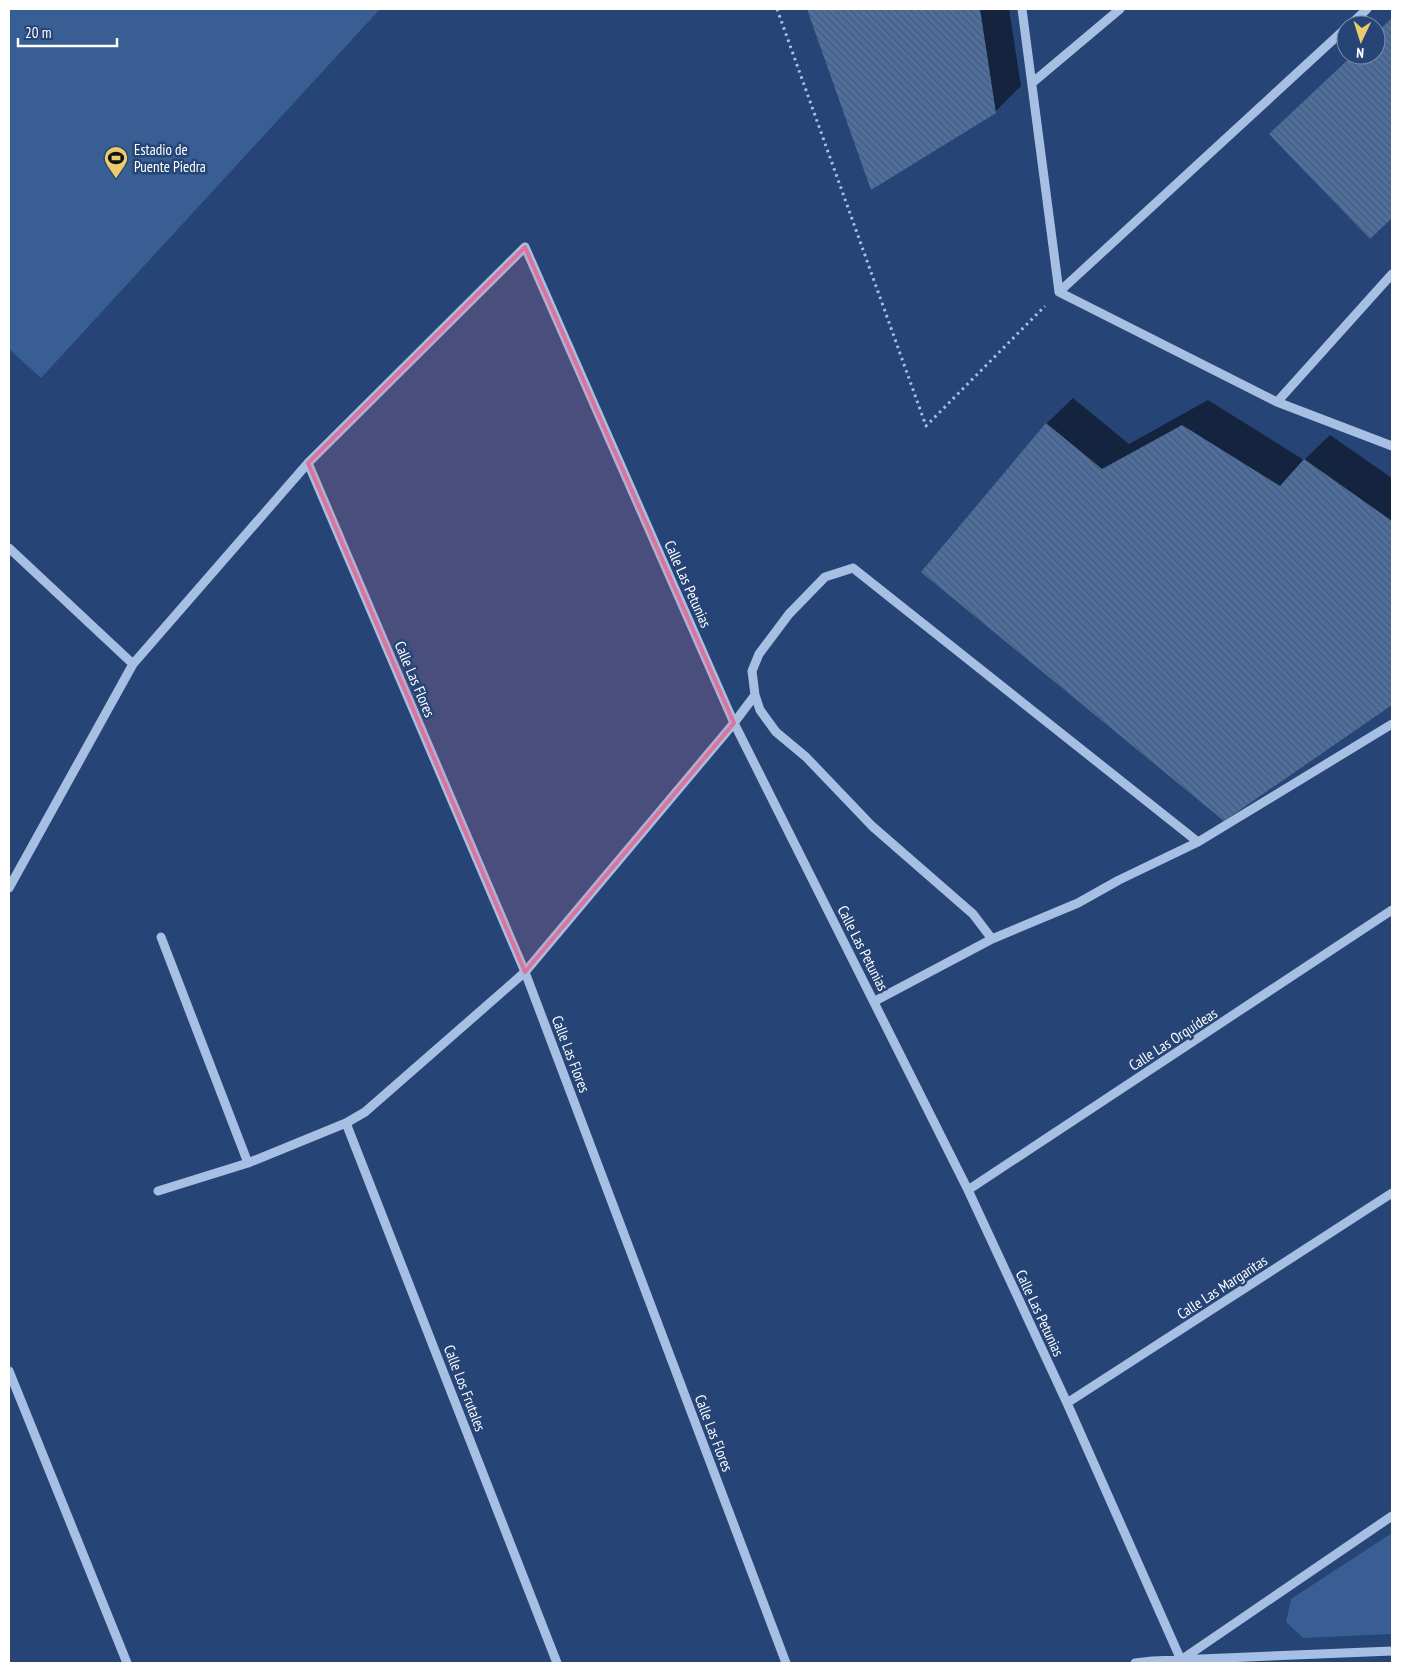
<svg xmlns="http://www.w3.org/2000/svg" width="1401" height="1672" font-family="'PT Sans Narrow',sans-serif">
	<defs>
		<pattern id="building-back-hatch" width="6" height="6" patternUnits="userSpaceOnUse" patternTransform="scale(1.25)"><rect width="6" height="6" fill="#4e6f9f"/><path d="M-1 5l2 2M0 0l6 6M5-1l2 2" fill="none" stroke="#4d5a6d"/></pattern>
	</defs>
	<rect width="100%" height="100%" fill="#264576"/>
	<path fill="#395e93" d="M9,9H380L41,378L9,349Z
		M1392,1533V1634L1303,1638L1286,1622L1291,1599Z"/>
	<path fill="#0007" d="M809,9H1009L1021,86L995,112L872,188Z
		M1392,18V217L1370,238L1353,55H1376V34Z
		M1073,398L1129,444L1208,400L1304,460L1330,435L1392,478V704L1224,820L923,572L1047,423Z"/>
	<path fill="url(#building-back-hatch)" d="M807,9H980L996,113L871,190Z
		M1392,18V218L1370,239L1269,134L1353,55H1376V33Z
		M1046,423L1102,469L1182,425L1280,486L1304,459L1392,521V705L1224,821L921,572Z"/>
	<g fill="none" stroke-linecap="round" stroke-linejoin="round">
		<path stroke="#a6bfe2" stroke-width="3" stroke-dasharray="2.5 4" stroke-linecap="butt" d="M777,9L926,426L1045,306"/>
		<path stroke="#a6bfe2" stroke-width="9" d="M1022,9L1059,292
			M1350,25L1367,9
			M1032,83L1120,9
			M1059,292L1346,28
			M1059,292L1277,402L1392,446
			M1277,402L1392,274
			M308,463L525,972L786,1663
			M9,548L133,664
			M755,695L752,671L759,654L789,614L825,577L853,568L1198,842
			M9,888L133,664L308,463L525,247L734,723L968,1190L1067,1403L1181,1660L1392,1516
			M161,937L248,1163
			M875,1001L992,939L1078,903L1119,880L1198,842L1392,724
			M346,1123L557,1663
			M968,1190L1392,910
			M158,1191L248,1163L346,1123L365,1112L525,972L734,723L755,695L760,710L776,732L806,757L872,826L973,914L992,939
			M9,1371L127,1663
			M1067,1403L1392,1193
			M1135,1663L1152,1661L1392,1651"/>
	</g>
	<path fill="#da749d" fill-opacity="0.2" stroke="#da749d" stroke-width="4" stroke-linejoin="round" d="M525,247L734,723L525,972L308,463Z"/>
	<defs>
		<g id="stadium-pin" transform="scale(1.25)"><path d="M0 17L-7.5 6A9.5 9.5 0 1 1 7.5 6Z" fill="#ebcc6c" stroke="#264576"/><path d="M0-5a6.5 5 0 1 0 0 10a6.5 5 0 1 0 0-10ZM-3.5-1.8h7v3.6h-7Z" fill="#111"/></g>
	</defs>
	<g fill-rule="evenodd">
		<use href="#stadium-pin" x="116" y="158"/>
	</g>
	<g text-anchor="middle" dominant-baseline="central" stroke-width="5" stroke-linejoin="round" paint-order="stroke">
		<g font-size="15" fill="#fff" stroke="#264576" text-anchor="start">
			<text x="134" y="149">Estadio de<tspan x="134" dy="17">Puente Piedra</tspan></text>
		</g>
		<g font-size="15" fill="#fff" stroke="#264576">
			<text transform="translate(688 584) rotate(66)">Calle Las Petunias</text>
			<text transform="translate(415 679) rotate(67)">Calle Las Flores</text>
			<text transform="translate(863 948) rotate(63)">Calle Las Petunias</text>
			<text transform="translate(1173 1039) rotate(-33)">Calle Las Orquídeas</text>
			<text transform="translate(571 1054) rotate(69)">Calle Las Flores</text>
			<text transform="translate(1222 1287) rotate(-33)">Calle Las Margaritas</text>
			<text transform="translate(1040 1313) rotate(65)">Calle Las Petunias</text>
			<text transform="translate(465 1388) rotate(69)">Calle Los Frutales</text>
			<text transform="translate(714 1433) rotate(69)">Calle Las Flores</text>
		</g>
	</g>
	<rect width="1401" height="1672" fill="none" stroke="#ffffff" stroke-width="20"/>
	<g transform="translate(1361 40) rotate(184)"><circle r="24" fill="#264576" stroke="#7d8fad"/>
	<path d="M0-4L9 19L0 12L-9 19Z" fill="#ebcc6c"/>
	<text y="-8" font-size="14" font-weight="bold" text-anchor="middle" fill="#ffffff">N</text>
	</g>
	<path d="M18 38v8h99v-8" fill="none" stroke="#ffffff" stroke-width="2.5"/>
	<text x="25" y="38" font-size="15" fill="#ffffff" stroke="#264576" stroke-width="4" paint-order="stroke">20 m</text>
</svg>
